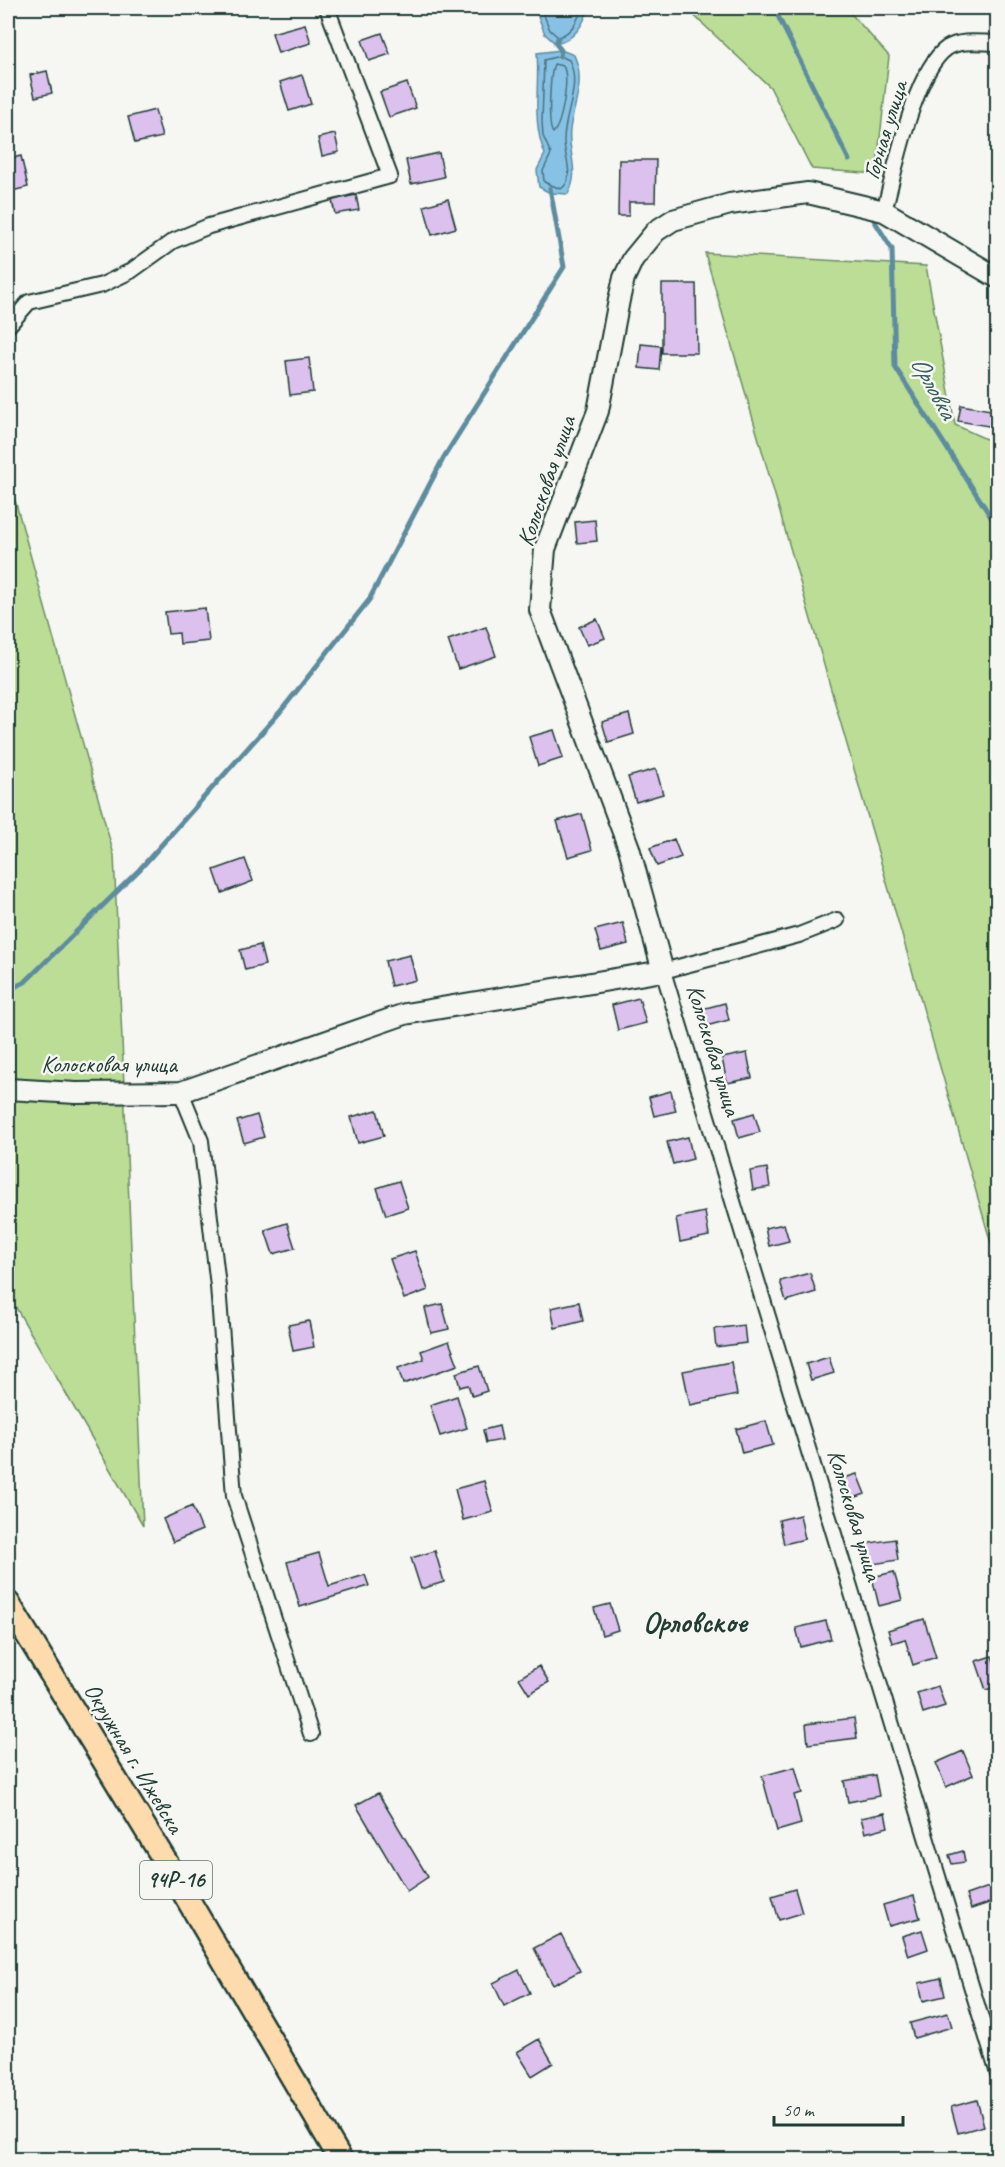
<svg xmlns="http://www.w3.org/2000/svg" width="1005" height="2167" font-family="Caveat,sans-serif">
	<rect width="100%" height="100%" fill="#f6f6f2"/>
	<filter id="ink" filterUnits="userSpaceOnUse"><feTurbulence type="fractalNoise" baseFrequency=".0167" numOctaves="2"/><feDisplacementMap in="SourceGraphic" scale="12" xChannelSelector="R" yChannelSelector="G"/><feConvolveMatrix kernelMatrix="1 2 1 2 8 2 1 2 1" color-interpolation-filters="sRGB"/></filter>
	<g filter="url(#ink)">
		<path fill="#bbdd96" stroke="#6d8d65" stroke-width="1.5" d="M686,8H846L889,56L876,174L812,169L770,87Z
			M705,253L926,266L955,425L997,444V1264Z
			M8,475L114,855L143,1526L8,1294Z"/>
		<path fill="#87c1e6" stroke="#5d8c9f" stroke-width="1.5" d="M535,8H589C583,25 575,39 556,44L545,34Z
			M561,50L574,55C586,81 574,103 570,129C567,152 581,171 568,194L550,193L539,187L537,170L545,154C531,121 540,87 537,53Z"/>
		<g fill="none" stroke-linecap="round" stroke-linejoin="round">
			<path stroke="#49727b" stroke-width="1.5" d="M541,8L550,30L558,37C572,33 578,20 582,8
				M560,56L569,60C582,85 564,114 564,140C563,155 577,178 561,189L544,182L543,171L551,154L543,136L542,122L544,60Z
				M554,64L563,66C570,77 562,124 553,133C547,126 550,74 554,64Z"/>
			<path stroke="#5d8c9f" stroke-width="5" d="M774,8L849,160
				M558,38L556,44L561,50L560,56
				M872,217L892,249L895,367L998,528
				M8,990L25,982L139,870L280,712L369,600L444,457L564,267L550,188"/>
		</g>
		<path fill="#dcc0ee" stroke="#1f3d34" stroke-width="1.5" d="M305,24L311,43L278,53L272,33Z
			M382,33L390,54L369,61L362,40Z
			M47,71L52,93L35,97L30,75Z
			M302,75L311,104L289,111L280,82Z
			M407,83L416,108L389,117L380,92Z
			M155,110L162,137L135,143L128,117Z
			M335,134L339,152L322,156L318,138Z
			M439,153L444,177L411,184L406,160Z
			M21,156L28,187L8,192V159Z
			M619,160H656L655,202H629V216H618Z
			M356,195L359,210L335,214L332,200Z
			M448,199L456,228L432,235L424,206Z
			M662,284H696L697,353H662Z
			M641,344L661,346L659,370L639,368Z
			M309,358L313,392L290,395L286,361Z
			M961,405L997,411L994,427L958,421Z
			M595,520L597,541L577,543L575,522Z
			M205,608L209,641L180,644L179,633L168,634L165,612Z
			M597,619L605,638L587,645L579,627Z
			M486,627L496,656L458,669L448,640Z
			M629,714L634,734L608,742L602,722Z
			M554,730L563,758L538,766L529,737Z
			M656,769L663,794L636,802L628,777Z
			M582,814L592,850L568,857L557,821Z
			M674,839L681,857L657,866L650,848Z
			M245,859L253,881L222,893L214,870Z
			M623,923L628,944L601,951L595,930Z
			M260,945L265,965L245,970L240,950Z
			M410,955L416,980L391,986L385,961Z
			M639,998L646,1023L618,1030L612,1005Z
			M725,1003L729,1020L706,1026L702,1009Z
			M747,1053L752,1078L727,1083L722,1058Z
			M671,1091L676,1111L654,1116L649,1097Z
			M377,1110L384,1136L358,1143L351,1117Z
			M754,1113L760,1132L739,1138L734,1119Z
			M257,1115L264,1137L244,1143L237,1121Z
			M688,1137L693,1159L673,1164L667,1142Z
			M767,1168L770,1187L753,1190L750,1171Z
			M399,1181L408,1208L386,1215L377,1188Z
			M705,1212L709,1236L680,1242L676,1218Z
			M287,1223L295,1248L273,1254L265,1230Z
			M784,1224L789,1241L769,1246L765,1228Z
			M415,1251L428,1290L404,1299L390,1259Z
			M810,1273L816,1292L786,1301L780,1281Z
			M579,1302L583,1321L555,1328L551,1308Z
			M442,1304L449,1329L431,1333L425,1308Z
			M309,1321L314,1347L293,1351L288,1325Z
			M744,1325L746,1343L716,1347L714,1329Z
			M449,1341L458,1365L403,1384L398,1368L424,1359L421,1351Z
			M829,1357L834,1373L811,1380L806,1364Z
			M731,1362L737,1395L690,1405L683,1371Z
			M479,1366L487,1391L472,1396L468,1385L460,1387L456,1373Z
			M457,1396L467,1428L440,1436L430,1405Z
			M766,1421L773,1445L742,1453L736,1429Z
			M499,1426L502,1440L486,1443L483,1430Z
			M857,1474L865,1494L845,1501L838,1480Z
			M484,1481L493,1512L463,1520L455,1489Z
			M192,1506L202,1530L173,1542L163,1519Z
			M800,1515L805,1539L784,1544L779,1520Z
			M895,1539L898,1560L867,1565L864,1544Z
			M435,1551L444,1582L421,1589L411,1558Z
			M319,1553L329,1586L365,1575L369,1586L300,1607L287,1562Z
			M894,1572L902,1600L879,1606L872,1577Z
			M610,1604L618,1630L602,1635L594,1608Z
			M924,1619L936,1657L913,1665L905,1639L892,1643L888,1630Z
			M826,1621L831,1639L801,1647L796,1628Z
			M992,1656L998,1672V1686L986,1690L976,1661Z
			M539,1666L549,1682L529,1694L519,1678Z
			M938,1686L945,1706L923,1713L917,1693Z
			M854,1718L857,1738L808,1744L806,1724Z
			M963,1751L973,1775L946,1787L936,1763Z
			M795,1767L802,1793L794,1795L801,1824L777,1831L762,1776Z
			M875,1775L879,1796L848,1802L844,1781Z
			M378,1793L428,1877L407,1891L356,1805Z
			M885,1813L888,1827L865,1833L861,1818Z
			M963,1851L965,1862L952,1864L949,1855Z
			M997,1884L998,1900L971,1909L966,1895Z
			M795,1889L802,1913L779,1920L772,1896Z
			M914,1896L920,1918L889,1926L883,1905Z
			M922,1930L928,1949L908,1956L902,1936Z
			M561,1934L580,1971L553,1985L534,1948Z
			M519,1970L530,1993L504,2006L493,1983Z
			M941,1978L945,1996L923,2001L919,1983Z
			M998,1978V1990H995L993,1979Z
			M948,2013L952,2027L914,2038L910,2023Z
			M539,2039L553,2063L532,2076L517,2052Z
			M977,2100L984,2126L958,2133L951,2107Z
			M713,2155L714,2160H690Z"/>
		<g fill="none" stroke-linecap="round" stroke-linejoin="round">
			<g stroke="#1f3d34" stroke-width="18">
				<path id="street" d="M884,211C895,171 914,71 947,48C961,39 981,43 998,43
					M8,326L29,302L102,285L131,271L173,241L209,226L390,176L327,8
					M837,920L799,935L663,971L998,2074
					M181,1092L201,1141L218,1286L234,1496L311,1734"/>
			</g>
			<g stroke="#1f3d34" stroke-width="24">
				<path id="secondary" d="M8,1089L76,1093L181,1092L405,1014L663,971L629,848L540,610L545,549L598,411L619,300L624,278L633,259L656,231L673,220L730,204L808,193L884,211L998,278"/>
			</g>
			<g stroke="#1f3d34" stroke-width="27">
				<path id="primary" d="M8,1603L167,1864L341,2160"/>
			</g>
			<use href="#street" stroke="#f6f6f2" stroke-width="14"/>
			<use href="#secondary" stroke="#f6f6f2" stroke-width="20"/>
			<use href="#primary" stroke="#fedbac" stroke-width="22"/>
		</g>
	</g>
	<g text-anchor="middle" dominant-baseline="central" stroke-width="5" stroke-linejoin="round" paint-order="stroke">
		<rect fill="#f6f6f2" stroke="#60746d" stroke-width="1.5" x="140" y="1861" width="72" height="38" rx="4.5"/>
		<g font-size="22" font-weight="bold" fill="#1f3d34">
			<text x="176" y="1880">94Р-16</text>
		</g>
		<g font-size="24" fill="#1f3d34" stroke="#f6f6f2">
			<text transform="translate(885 130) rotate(-73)">Горная улица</text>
			<text transform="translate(546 481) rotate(-71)">Колосковая улица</text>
			<text transform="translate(714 1050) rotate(73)">Колосковая улица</text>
			<text x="109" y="1064">Колосковая улица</text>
			<text transform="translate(855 1515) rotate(73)">Колосковая улица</text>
			<text transform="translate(134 1758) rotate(59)">Окружная г. Ижевска</text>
		</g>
		<g font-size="26" font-style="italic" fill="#395e60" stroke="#f6f6f2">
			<text transform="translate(934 387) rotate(61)">Орловка</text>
		</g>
		<g font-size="30" font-weight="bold" fill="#1f3d34" stroke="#f6f6f2">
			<text x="695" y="1622">Орловское</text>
		</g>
	</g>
	<rect width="1005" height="2167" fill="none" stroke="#f6f6f2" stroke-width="30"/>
	<rect x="15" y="15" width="975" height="2137" fill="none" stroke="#1f3d34" stroke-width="2" filter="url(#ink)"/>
	<path d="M774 2116v9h129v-9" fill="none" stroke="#1f3d34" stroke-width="3"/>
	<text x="783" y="2116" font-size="18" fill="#1f3d34" stroke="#f6f6f2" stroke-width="4.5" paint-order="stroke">50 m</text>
</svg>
